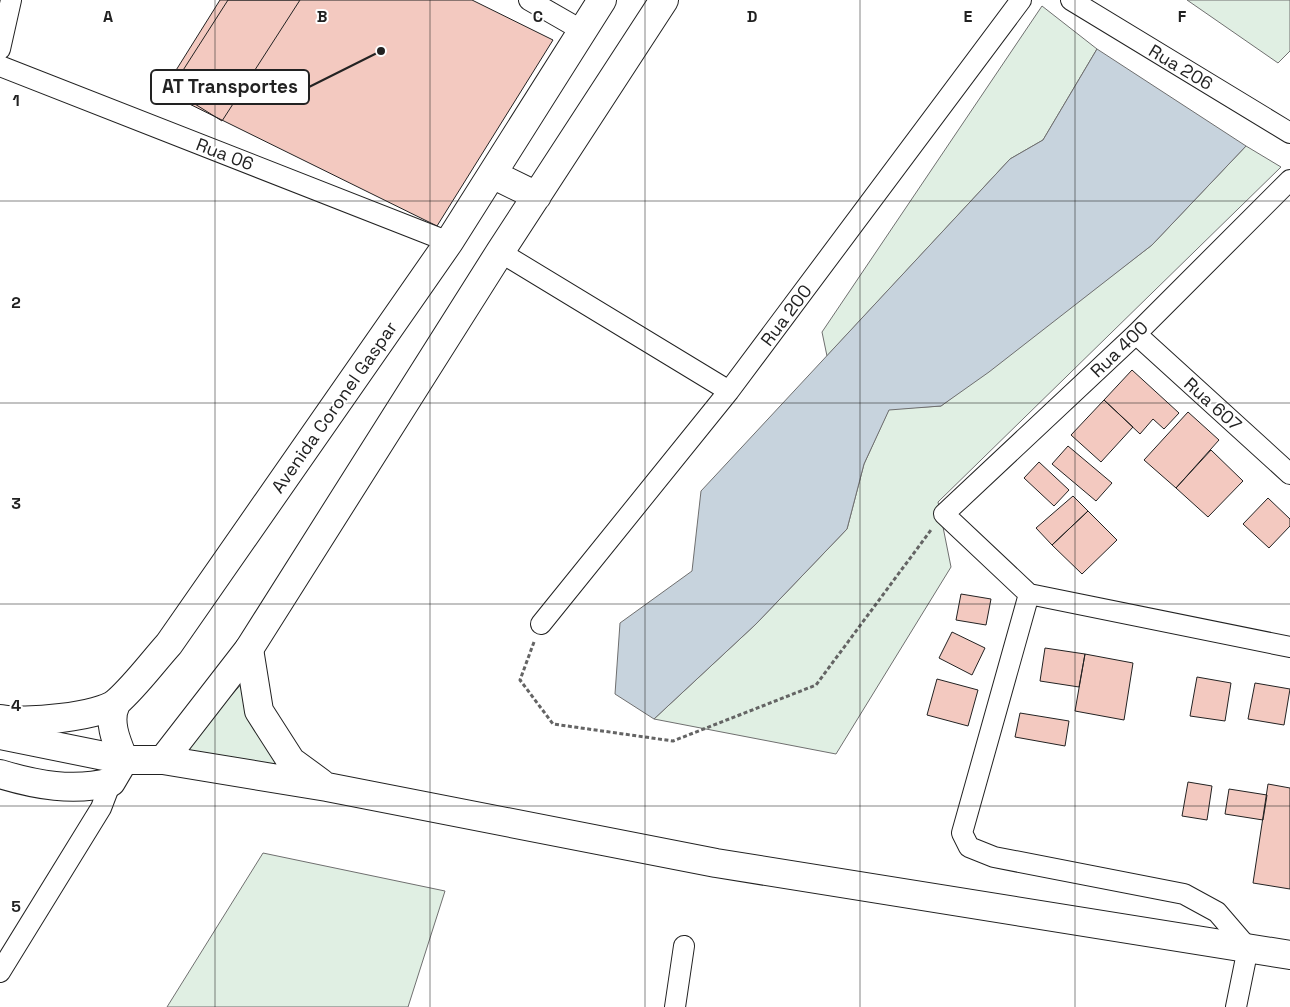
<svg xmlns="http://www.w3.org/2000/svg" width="1290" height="1007" font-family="'Space Grotesk',sans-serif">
	<rect width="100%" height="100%" fill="#fff"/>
	<path fill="#e0efe3" stroke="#6f6f6f" d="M1187,0H1290V51L1278,63Z
		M1042,6L1097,49L1043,140L1010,159L827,356L822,332Z
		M1246,146L1281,167L938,502L951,567L836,754L654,719L756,624L847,529L864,464L889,409L941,406L1152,245Z
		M249,676L297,775L177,754Z
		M263,853L445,891L408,1007H167Z"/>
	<path fill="#c7d3dd" stroke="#6f6f6f" d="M1097,49L1246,146L1152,245L989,372L941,406L889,410L864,464L847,529L756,624L654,719L615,694L620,623L692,571L701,491L1010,159L1043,140Z"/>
	<path fill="#f3c9c0" stroke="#222" d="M220,0H472L553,40L437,226L163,91Z
		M228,0H300L222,121L171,89Z
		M1132,370L1179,413L1164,429L1153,419L1140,434L1104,400Z
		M1104,400L1133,427L1101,462L1071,435Z
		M1188,412L1219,440L1176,488L1144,460Z
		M1068,446L1112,483L1096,501L1052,464Z
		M1211,450L1243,481L1208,517L1176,488Z
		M1039,462L1069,490L1054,506L1024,478Z
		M1073,496L1088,511L1052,545L1036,528Z
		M1268,498L1290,519V526L1269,548L1243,524Z
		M1088,511L1117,540L1082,574L1052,545Z
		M961,594L991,599L986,625L956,620Z
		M952,632L985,648L972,675L939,658Z
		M1045,648L1085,654L1079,687L1040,681Z
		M1085,654L1133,663L1124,720L1075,711Z
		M1197,677L1231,683L1225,721L1190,716Z
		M937,679L978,690L968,726L927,715Z
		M1255,683L1290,689L1284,725L1248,719Z
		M1020,713L1069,721L1065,746L1015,737Z
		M1188,782L1212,786L1207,820L1182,816Z
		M1268,784L1290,788V889L1253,883Z
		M1229,789L1267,795L1263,820L1225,814Z"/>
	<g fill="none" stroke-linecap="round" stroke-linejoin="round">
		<g stroke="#222" stroke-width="22">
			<path id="street" d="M529,0L583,31
				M1071,0L1290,133
				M0,49L11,0
				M0,66L449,242
				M1290,180L1136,334L944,514L1029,594L1290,647
				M500,252L729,391
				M1136,334L1290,474
				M1029,594L962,833L969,847L994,857L1184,894L1217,912L1248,948L1236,1007
				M541,624L729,391L1021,0
				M0,972L101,808L111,782
				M675,1007L684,946"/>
		</g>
		<g stroke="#222" stroke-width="30">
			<path id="secondary" d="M492,174L537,196
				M116,704C107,721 117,743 124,760
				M0,719C22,724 101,717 117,702C136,685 152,663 169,644L449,242L602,0
				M163,760L249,649L500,252L664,0"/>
		</g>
		<g stroke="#222" stroke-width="30">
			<path id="primary" d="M249,649L259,711L291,761L321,783
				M0,735L124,760H163L327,787L716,863L1290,955
				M0,774C36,785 74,792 111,782L124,760"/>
		</g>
		<path stroke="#646464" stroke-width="3" stroke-dasharray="4 2.5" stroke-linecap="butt" d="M534,642L520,680L553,724L673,741L816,685L931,530"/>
		<use href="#street" stroke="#fff" stroke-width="20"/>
		<use href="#secondary" stroke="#fff" stroke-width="28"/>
		<use href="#primary" stroke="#fff" stroke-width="28"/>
	</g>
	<path fill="none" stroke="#222" stroke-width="1" stroke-opacity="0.55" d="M215,0V1007M430,0V1007M645,0V1007M860,0V1007M1075,0V1007M0,201H1290M0,403H1290M0,604H1290M0,806H1290"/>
	<g text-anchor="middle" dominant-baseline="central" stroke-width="4" stroke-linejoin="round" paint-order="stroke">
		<g font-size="18" fill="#222" stroke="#fff">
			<text transform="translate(1181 67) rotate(31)">Rua 206</text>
			<text transform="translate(225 154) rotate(21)">Rua 06</text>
			<text transform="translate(786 315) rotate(-53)">Rua 200</text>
			<text transform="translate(1119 349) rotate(-44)">Rua 400</text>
			<text transform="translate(1213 404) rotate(42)">Rua 607</text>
			<text transform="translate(334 407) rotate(-55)">Avenida Coronel Gaspar</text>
		</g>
	</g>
	<g font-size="16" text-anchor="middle" font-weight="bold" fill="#222" stroke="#fff" stroke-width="4" stroke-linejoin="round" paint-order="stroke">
		<text x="108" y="22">A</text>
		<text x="322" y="22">B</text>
		<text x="538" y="22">C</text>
		<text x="752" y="22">D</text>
		<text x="968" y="22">E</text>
		<text x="1182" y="22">F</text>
		<text x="16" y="106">1</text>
		<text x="16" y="308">2</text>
		<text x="16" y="509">3</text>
		<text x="16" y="711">4</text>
		<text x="16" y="912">5</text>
	</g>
	<path fill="none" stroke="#222" stroke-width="2" d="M381 51L309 87"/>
	<circle fill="#222" stroke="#fff" stroke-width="2" cx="381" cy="51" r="5"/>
	<rect fill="#fff" stroke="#222" stroke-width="2" x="151" y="70" width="158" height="34" rx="5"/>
	<g font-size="19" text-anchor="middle" font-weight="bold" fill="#222">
		<text x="230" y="93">AT Transportes</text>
	</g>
</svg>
